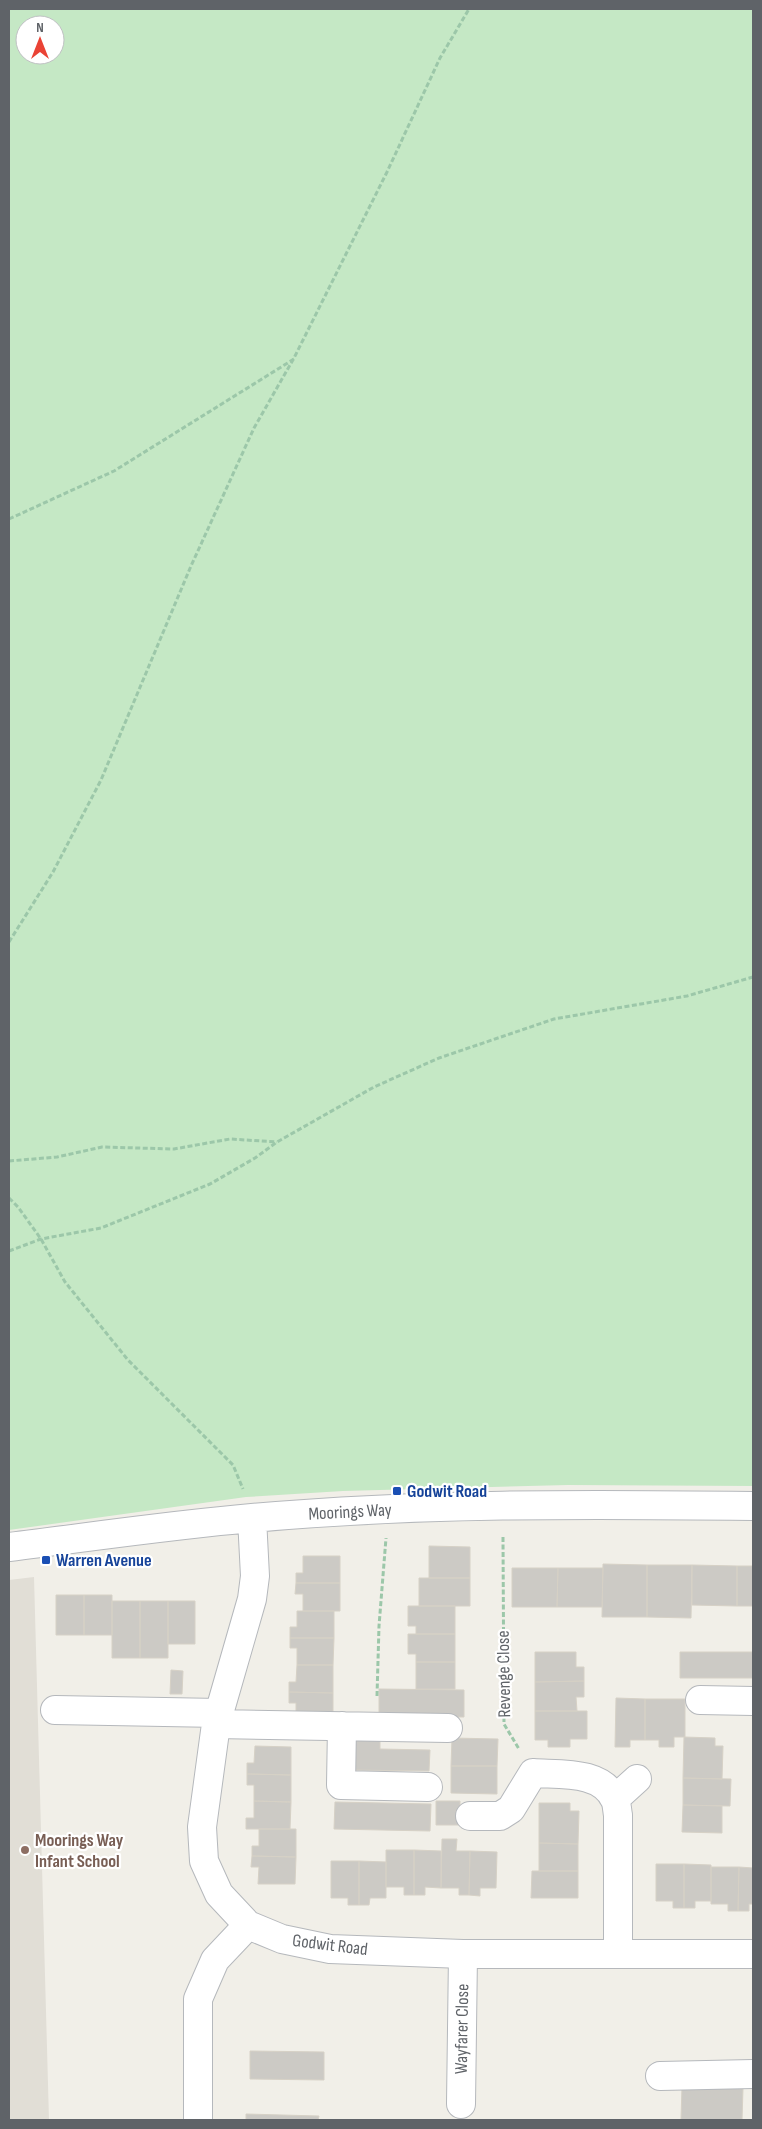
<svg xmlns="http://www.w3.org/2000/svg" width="762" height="2129" font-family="'Sofia Sans Condensed',sans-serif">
	<rect width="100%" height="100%" fill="#f1efe8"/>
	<path fill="#e1ded6" d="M34,1577L49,2120H9V1580Z"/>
	<path fill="#c5e8c5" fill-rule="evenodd" d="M9,9H753V1486L568,1485L343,1491L246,1497L9,1530ZM25,25H55V55H25Z"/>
	<path fill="#cccac5" stroke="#d6d1c6" d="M429,1546L470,1547V1578H429Z
		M303,1556H340V1583H296V1573H303Z
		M603,1564L647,1565V1617H602Z
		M647,1565H692L691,1618L647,1617Z
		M692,1565L737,1566V1606L692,1605Z
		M737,1566H753V1606H737Z
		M512,1568H558L557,1607H512Z
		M558,1568H603L602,1607H557Z
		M419,1578H470V1606H419Z
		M296,1583H340V1611H303V1594H295Z
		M56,1595H84V1635H56Z
		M84,1595H112V1635H84Z
		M112,1601H140V1658H112Z
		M140,1601H168V1658H140Z
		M168,1601H195V1644H168Z
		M408,1606H455V1634H416V1626H408Z
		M297,1611H334V1638H290V1627H297Z
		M408,1634H455V1662H416V1654H408Z
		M290,1638H334L333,1665H297V1648H290Z
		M535,1652H576V1667H584V1681L535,1682Z
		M680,1652H753V1678H680Z
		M416,1662H455V1689H416Z
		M297,1665H333V1693L289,1692V1682H296Z
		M171,1670L183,1671L182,1694H170Z
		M584,1681V1697H576L577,1711H535V1682Z
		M379,1689L464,1690V1717L379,1716Z
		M289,1692L333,1693V1720L296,1719V1703H289Z
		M616,1698L645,1699V1740H630V1747H615Z
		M645,1699H685V1737H674V1747H659V1740H645Z
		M535,1711H587V1739H570V1747H548V1740H535Z
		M355,1735L380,1736V1749L430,1750L429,1771L355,1770Z
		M684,1737L715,1738V1746H723L722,1779L683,1778Z
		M452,1738L498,1739L497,1766H451Z
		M255,1746L291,1747V1775L247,1774V1763H254Z
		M451,1766H497V1794L451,1793Z
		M247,1774L291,1775V1802L254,1801V1785H247Z
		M683,1778L731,1779L730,1806L683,1805Z
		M254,1801L291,1802L290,1829H246V1818H254Z
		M436,1801H460V1825H436Z
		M335,1802L431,1804L430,1831L334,1829Z
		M539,1803H570V1811H579L578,1844L539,1843Z
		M683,1805L722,1806V1833L682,1832Z
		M259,1829H296V1857L252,1856V1846H259Z
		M442,1839H457L456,1851H470L469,1895H459V1888H441Z
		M539,1843L578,1844V1871H539Z
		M386,1850H414V1895H404V1887H386Z
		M414,1850L441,1851V1888L425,1887V1895H414Z
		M470,1851L497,1852L496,1888H480V1896L469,1895Z
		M252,1856L296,1857L295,1884H258L259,1867H251Z
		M331,1861H359V1905H348V1898H331Z
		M359,1861L386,1862V1898H370L369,1905H359Z
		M656,1864H684V1908H673V1901H656Z
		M684,1864L711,1865V1901H695V1908H684Z
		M711,1867H739L738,1911H728V1904H711Z
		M739,1867L753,1868V1904H749V1911H738Z
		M532,1871H578V1898H531Z
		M250,2051L324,2052V2080L250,2079Z
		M682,2086L743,2088L742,2120H681Z
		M246,2114L319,2116L318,2120H246Z"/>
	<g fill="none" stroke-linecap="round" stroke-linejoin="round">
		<g stroke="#b5b8bc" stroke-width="30">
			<path id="minor" d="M252,1518L255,1576L252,1599L216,1724L202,1827L204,1861L219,1894L248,1925L282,1939L330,1949L463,1954H753
				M9,1547C90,1537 171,1525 252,1518C418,1503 587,1504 753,1506
				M700,1700L753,1701
				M55,1710L219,1713
				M216,1724L448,1728
				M342,1726L341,1785L428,1787
				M615,1799L637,1779
				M470,1816H500L511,1809L533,1773C560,1775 602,1770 615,1800C617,1804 617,1810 618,1815V1953
				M660,2076L753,2074
				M461,2104L463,1954
				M198,2120V1999L215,1960L248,1925"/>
		</g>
		<path stroke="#9cc7a9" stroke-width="3" stroke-dasharray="5 2.5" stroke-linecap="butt" d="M9,519L114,471L294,359
			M9,942L53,872L101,780L191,566L254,428L294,358L387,172L440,58L469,9
			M9,1161L57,1157L102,1147L174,1149L230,1139L277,1142
			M9,1198L18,1207L41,1239L65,1282L128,1360L233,1465L243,1489
			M9,1251L41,1239L101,1228L210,1184L255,1158L277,1142L374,1087L439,1058L554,1019L687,996L753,977
			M503,1537L504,1724L519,1749
			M377,1696L379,1626L386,1538"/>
		<use href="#minor" stroke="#fff" stroke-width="28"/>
	</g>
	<g fill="#1a4fb4" stroke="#fff" stroke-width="2">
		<rect x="392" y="1486" width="10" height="10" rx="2.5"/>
		<rect x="41" y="1555" width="10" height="10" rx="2.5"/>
	</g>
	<circle fill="#8d6e63" stroke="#fff" stroke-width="2" cx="25" cy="1850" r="5"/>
	<g text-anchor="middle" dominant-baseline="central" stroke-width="4.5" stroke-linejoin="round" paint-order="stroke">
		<g font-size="18" font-weight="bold" fill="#164399" stroke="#fff" text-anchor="start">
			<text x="407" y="1491">Godwit Road</text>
			<text x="56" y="1560">Warren Avenue</text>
		</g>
		<g font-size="18" fill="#5f6368" stroke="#fff">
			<text transform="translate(350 1512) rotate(-3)">Moorings Way</text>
			<text transform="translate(504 1674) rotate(-91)">Revenge Close</text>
			<text transform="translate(330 1945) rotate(7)">Godwit Road</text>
			<text transform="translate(462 2029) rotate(-89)">Wayfarer Close</text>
		</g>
		<g font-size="18" font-weight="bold" fill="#785e54" stroke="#fff" text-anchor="start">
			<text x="35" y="1840">Moorings Way<tspan x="35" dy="21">Infant School</tspan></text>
		</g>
	</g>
	<rect width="762" height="2129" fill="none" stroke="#5f6368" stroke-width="20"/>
	<g transform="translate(40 40)"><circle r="24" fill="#ffffff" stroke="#bfc1c3"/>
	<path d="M0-4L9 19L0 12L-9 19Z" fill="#ea4335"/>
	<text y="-8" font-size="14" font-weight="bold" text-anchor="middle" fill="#5f6368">N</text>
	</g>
</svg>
